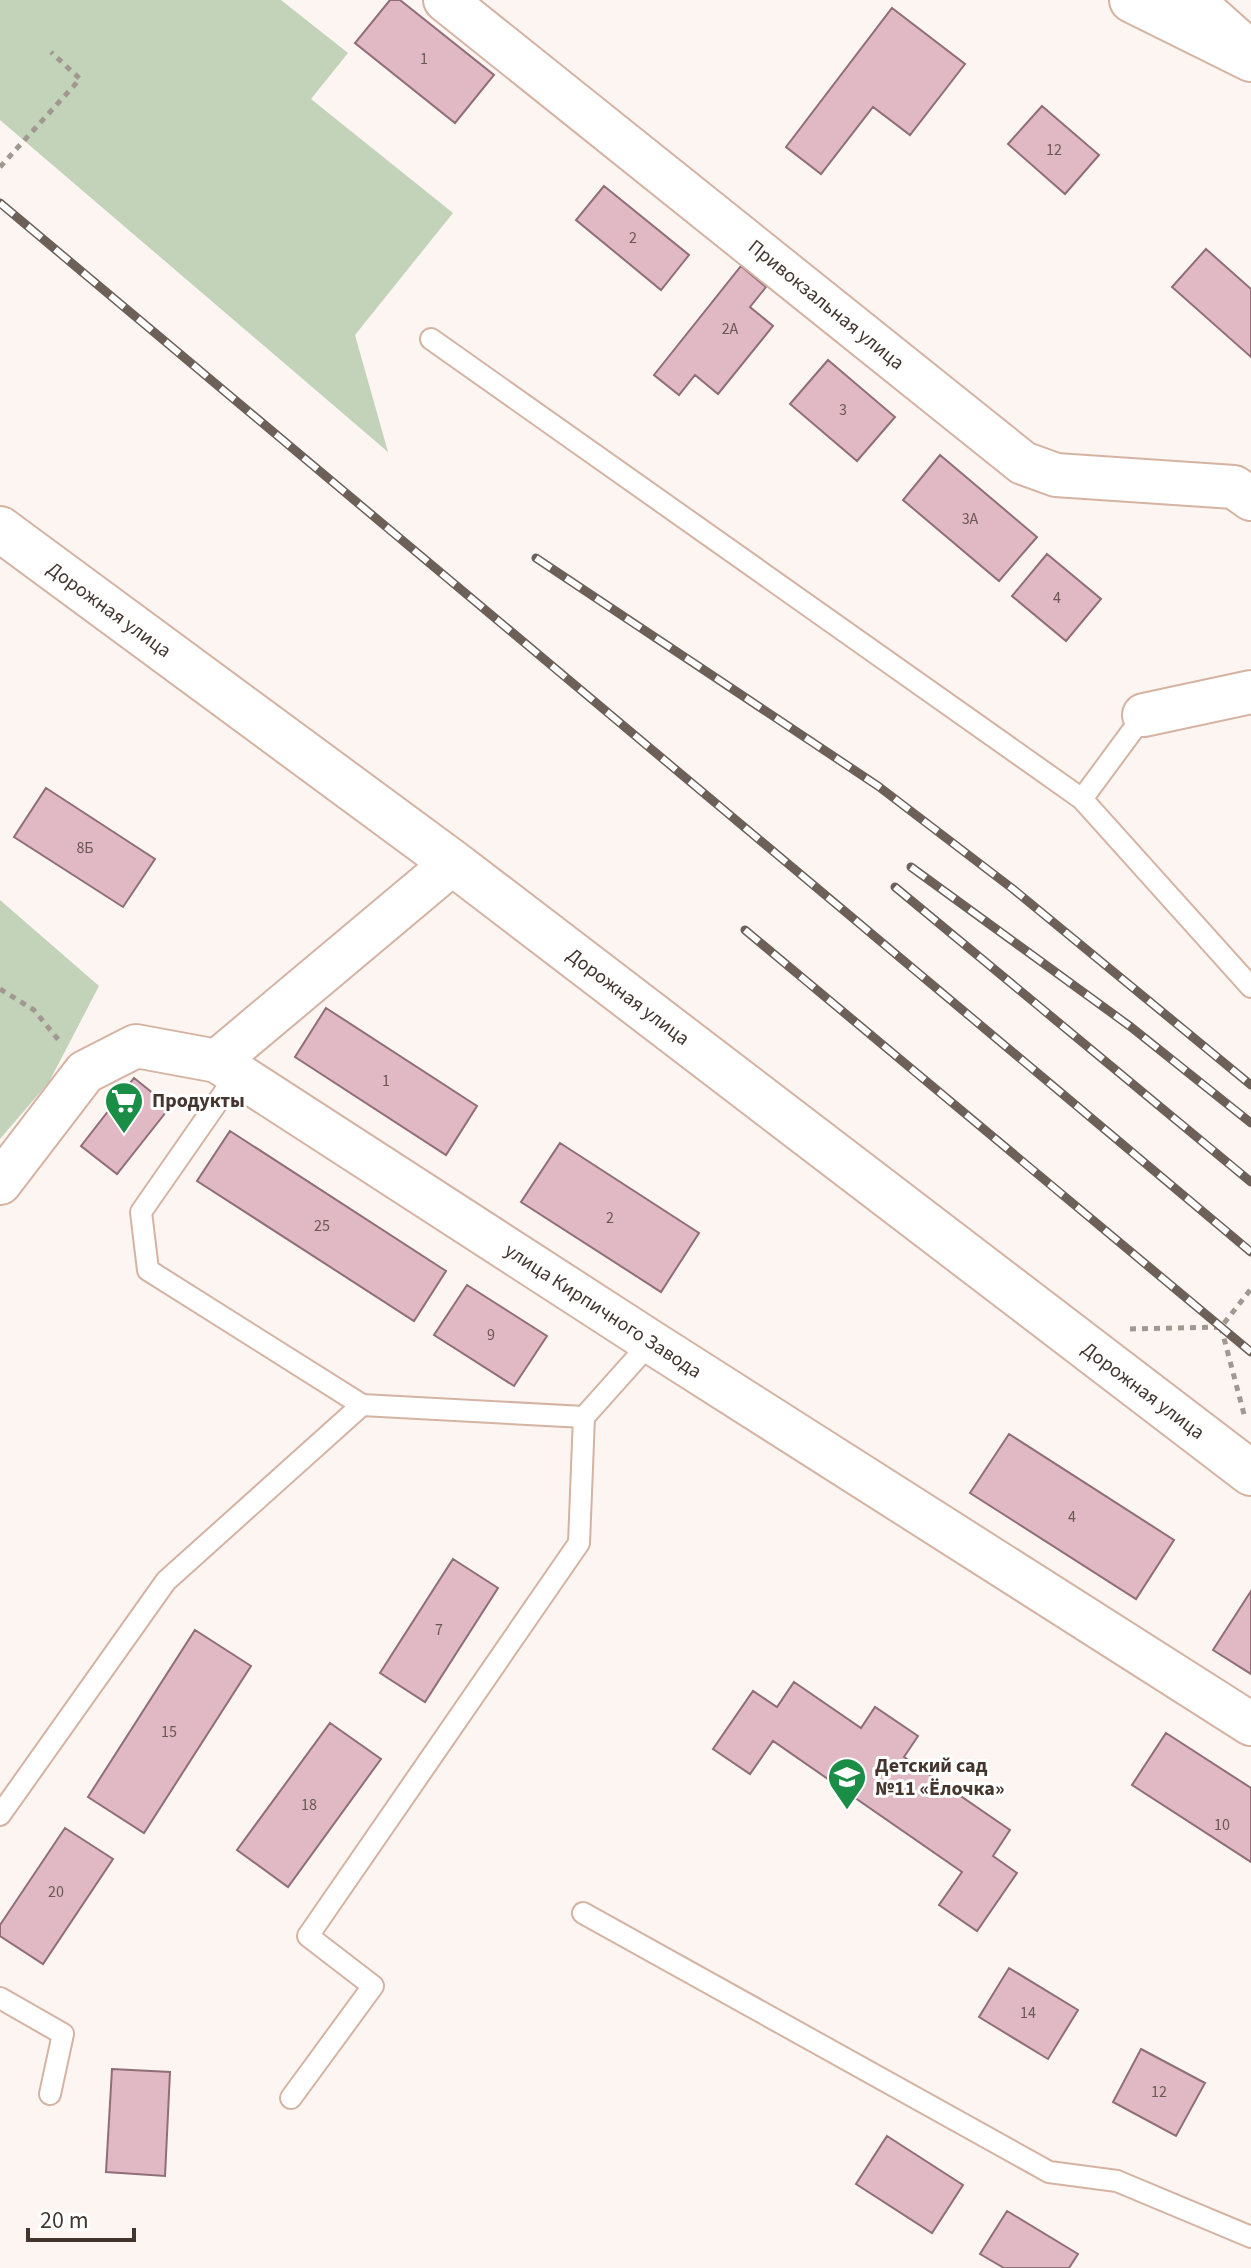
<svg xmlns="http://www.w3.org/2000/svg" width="1251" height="2268" font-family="'Source Sans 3',sans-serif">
	<rect width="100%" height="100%" fill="#fcf5f1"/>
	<path fill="#c3d3ba" d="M0,0H281L348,53L311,99L453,213L355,335L388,452L0,120Z
		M0,900L99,986L49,1082L0,1139Z"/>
	<path fill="#e0b9c4" stroke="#906e78" stroke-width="2" d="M390,0H400L494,75L455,123L355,43Z
		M892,8L965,64L910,135L873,107L821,174L786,147Z
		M1042,106L1099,155L1065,194L1008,144Z
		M604,186L689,255L661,290L576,220Z
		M1206,249L1251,289V357L1172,287Z
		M741,266L766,287L750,307L773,326L718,394L695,375L679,395L654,375Z
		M828,360L895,417L857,461L790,404Z
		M940,455L1037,537L999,581L903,500Z
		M1047,554L1101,599L1066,641L1012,596Z
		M46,788L155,859L123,907L14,837Z
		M326,1008L477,1106L446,1155L295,1057Z
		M134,1078L170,1107L117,1174L81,1146Z
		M230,1131L446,1271L414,1321L197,1181Z
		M560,1143L699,1233L661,1292L521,1202Z
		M467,1285L547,1336L514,1386L434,1335Z
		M1009,1434L1174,1540L1136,1599L970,1493Z
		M453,1559L498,1588L425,1702L380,1673Z
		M1251,1591V1674L1213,1650Z
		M195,1630L251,1666L144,1833L88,1797Z
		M794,1682L861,1728L875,1707L918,1736L904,1757L1010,1830L993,1856L1017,1873L977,1931L939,1905L962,1872L773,1741L750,1774L713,1749L753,1691L777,1707Z
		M330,1723L381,1759L288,1887L237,1850Z
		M1166,1733L1251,1788V1862L1132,1785Z
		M65,1828L113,1859L43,1964L0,1936V1925Z
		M1009,1968L1078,2010L1048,2059L979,2017Z
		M1141,2049L1205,2083L1176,2136L1113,2102Z
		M112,2069L170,2072L165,2176L106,2172Z
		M887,2136L963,2185L932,2233L856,2184Z
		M1007,2211L1078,2254L1069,2268H1004L980,2254Z"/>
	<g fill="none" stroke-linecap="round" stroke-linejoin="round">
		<g stroke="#d5b3a2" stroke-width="24">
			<path id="service" d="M431,339L1082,799L1144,715
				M1082,799L1251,987
				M237,1074L141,1212L148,1270L362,1405
				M0,1815L166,1581L362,1405L584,1417L651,1342
				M583,1913L1049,2172L1117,2181L1251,2237
				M0,1998L63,2034L50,2094
				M291,2098L373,1986L308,1936L579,1543L584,1417"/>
		</g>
		<g stroke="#d5b3a2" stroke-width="46">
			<path id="minor" d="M445,0L1023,463L1056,475L1234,487L1251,499
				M1192,0L1247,49
				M1144,715L1251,692
				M453,863L217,1061L651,1342L1251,1724
				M0,1183L85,1072L136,1046L217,1061"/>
		</g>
		<g stroke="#d5b3a2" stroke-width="48">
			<path id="tertiary" d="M1132,0L1251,59
				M0,529L453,863L1251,1473"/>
		</g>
		<path stroke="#a29892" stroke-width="5" stroke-dasharray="6 6" stroke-linecap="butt" d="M0,167L80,79L51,52
			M0,989L34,1010L61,1043
			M1221,1327L1245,1418
			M1130,1329L1221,1327L1251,1289"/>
		<use href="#service" stroke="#fff" stroke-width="20"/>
		<use href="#minor" stroke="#fff" stroke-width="42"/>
		<use href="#tertiary" stroke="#fff" stroke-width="44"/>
		<g stroke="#6c6059" stroke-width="9">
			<path id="rail" d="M0,203L1251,1252
				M536,558L878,786L1013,889L1251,1085
				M911,867L1131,1027L1251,1123
				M895,887L1251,1182
				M745,930L1251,1352"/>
		</g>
		<use href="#rail" stroke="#fff" stroke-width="6" stroke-dasharray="18" stroke-linecap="butt"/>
	</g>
	<defs>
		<g id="supermarket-pin" transform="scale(2)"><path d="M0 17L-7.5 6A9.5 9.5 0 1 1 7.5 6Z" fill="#1a8d46" stroke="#fff"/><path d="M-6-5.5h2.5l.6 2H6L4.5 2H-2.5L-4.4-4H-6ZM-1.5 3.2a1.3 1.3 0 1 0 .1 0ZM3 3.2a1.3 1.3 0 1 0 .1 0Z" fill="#fff"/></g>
		<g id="school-pin" transform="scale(2)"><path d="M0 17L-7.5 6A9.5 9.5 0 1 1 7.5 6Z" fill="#1a8d46" stroke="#fff"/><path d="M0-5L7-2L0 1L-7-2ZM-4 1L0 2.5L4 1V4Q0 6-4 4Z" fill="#fff"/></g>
	</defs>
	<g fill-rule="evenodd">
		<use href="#supermarket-pin" x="124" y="1101"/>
		<use href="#school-pin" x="847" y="1777"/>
	</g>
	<g text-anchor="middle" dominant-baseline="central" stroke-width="6" stroke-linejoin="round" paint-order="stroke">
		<g font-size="16" fill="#6b5754">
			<text x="424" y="59">1</text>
			<text x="1054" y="150">12</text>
			<text x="633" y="238">2</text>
			<text x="730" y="329">2А</text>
			<text x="843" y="410">3</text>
			<text x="970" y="519">3А</text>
			<text x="1057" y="598">4</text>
			<text x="85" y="848">8Б</text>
			<text x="386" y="1081">1</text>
			<text x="610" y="1218">2</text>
			<text x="322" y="1226">25</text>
			<text x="491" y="1335">9</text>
			<text x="1072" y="1517">4</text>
			<text x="439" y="1630">7</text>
			<text x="169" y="1732">15</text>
			<text x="309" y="1805">18</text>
			<text x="1222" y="1825">10</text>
			<text x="56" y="1892">20</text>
			<text x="1028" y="2013">14</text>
			<text x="1159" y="2092">12</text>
		</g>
		<g font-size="20" fill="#44362f" stroke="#fff">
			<text transform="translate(826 305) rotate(39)">Привокзальная улица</text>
			<text transform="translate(109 610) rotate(36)">Дорожная улица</text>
			<text transform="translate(628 997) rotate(37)">Дорожная улица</text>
			<text transform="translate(603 1311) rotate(33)">улица Кирпичного Завода</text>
			<text transform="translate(1143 1391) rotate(37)">Дорожная улица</text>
		</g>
		<g font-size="20" font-weight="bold" fill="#44362f" stroke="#fff" text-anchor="start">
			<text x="152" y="1101">Продукты</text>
			<text x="875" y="1766">Детский сад<tspan x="875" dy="23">№11 «Ёлочка»</tspan></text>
		</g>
	</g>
	<path d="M28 2228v12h106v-12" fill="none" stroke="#44362f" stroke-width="4"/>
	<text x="40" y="2228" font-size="24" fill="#44362f" stroke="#ffffff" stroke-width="6" paint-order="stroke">20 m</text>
</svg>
